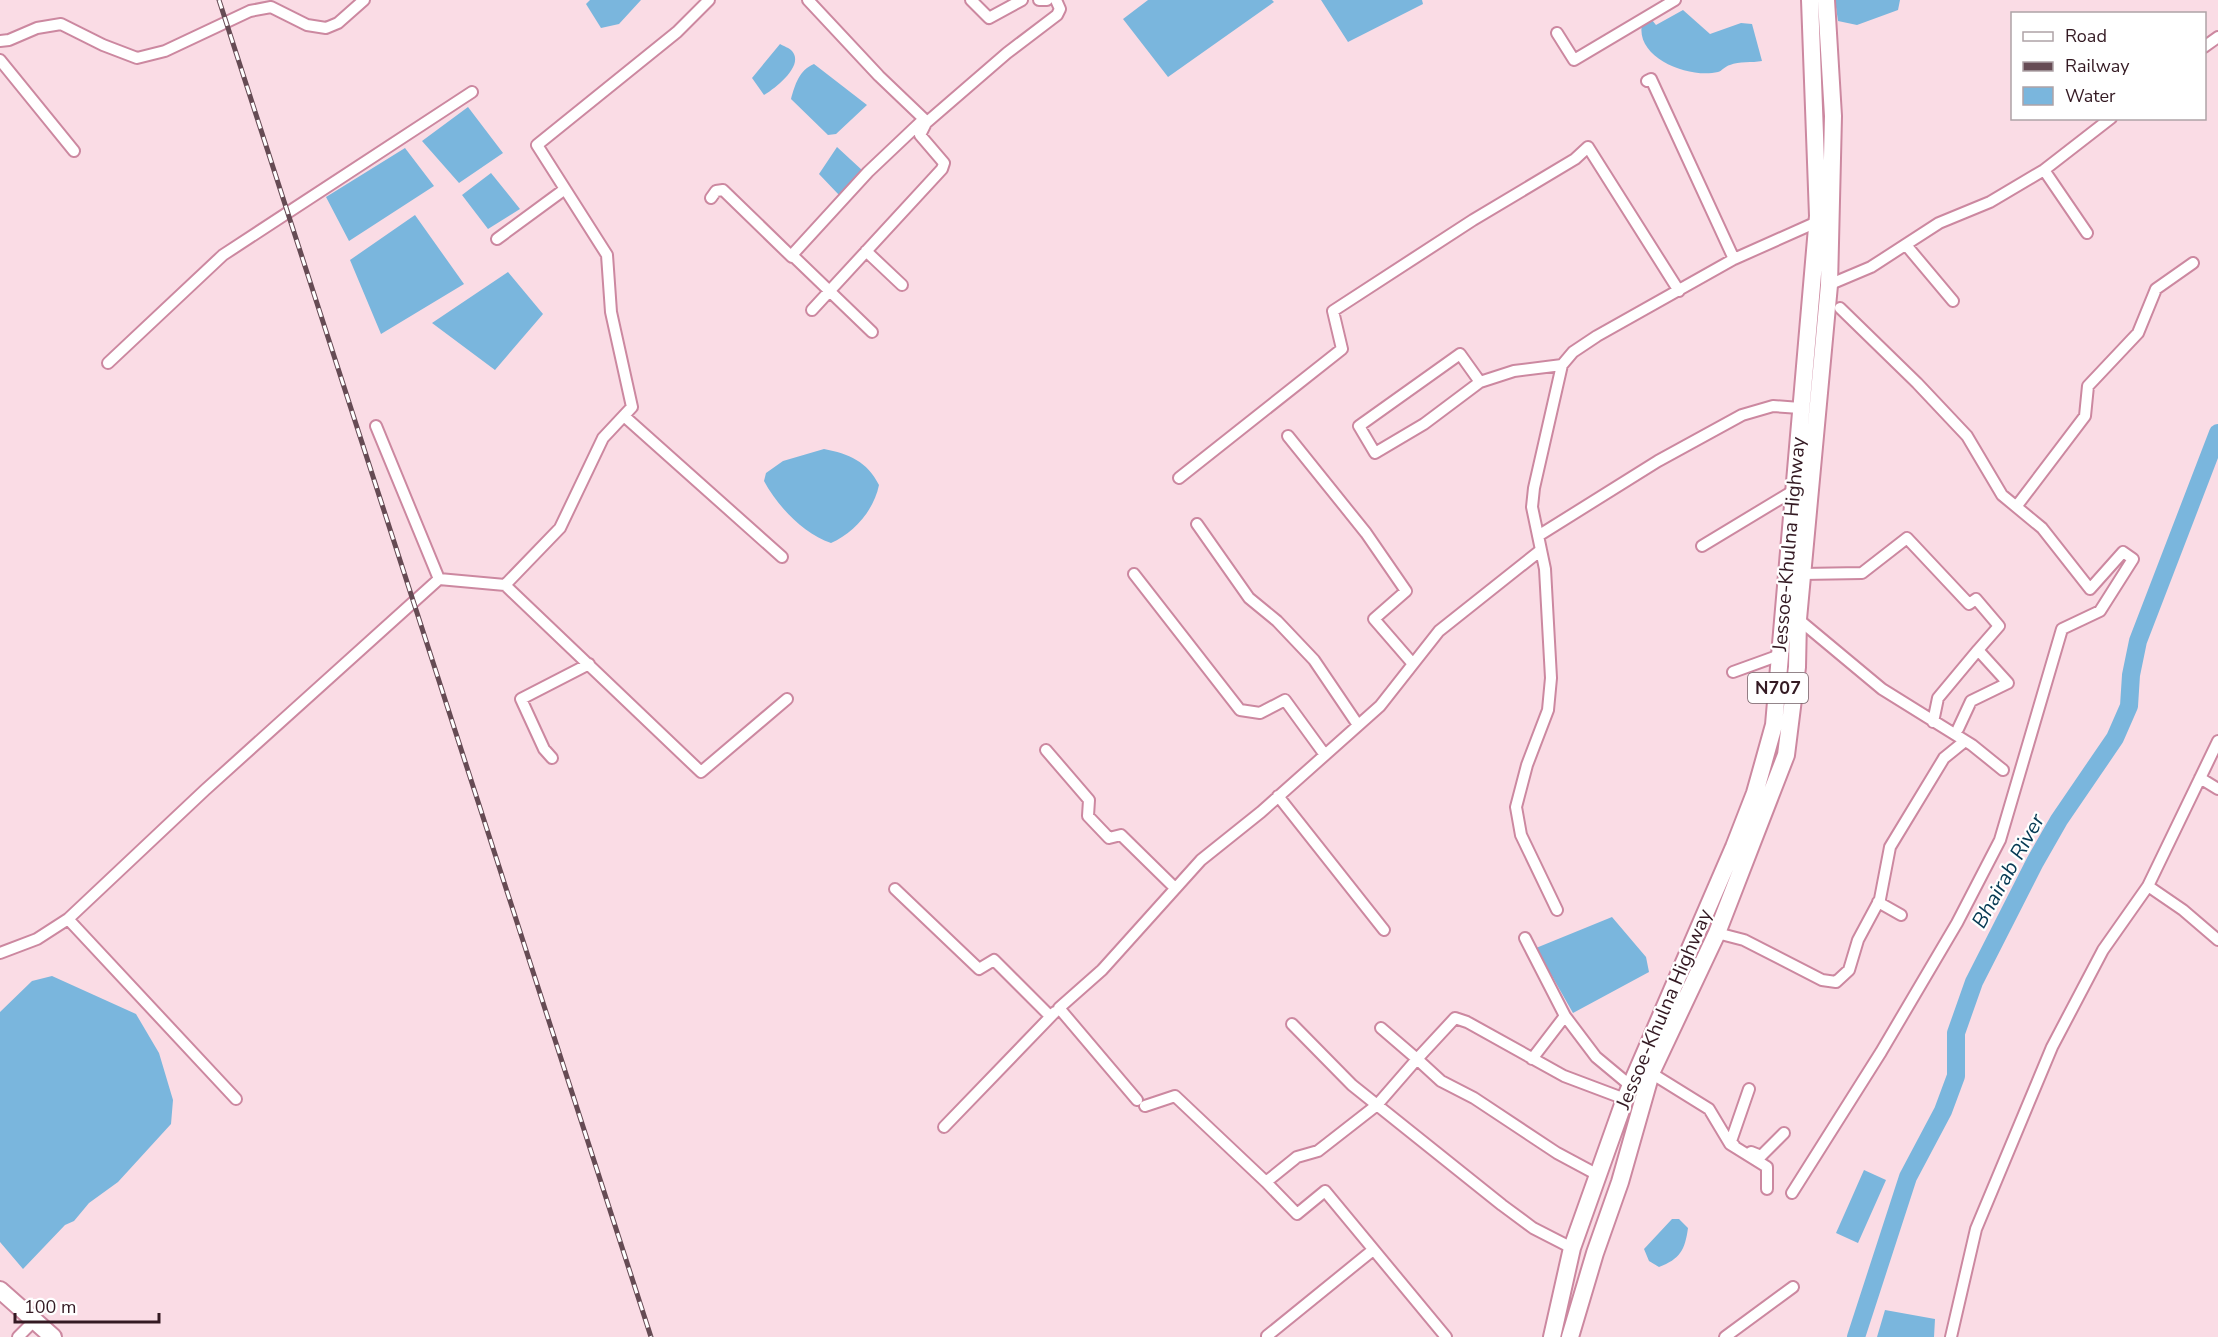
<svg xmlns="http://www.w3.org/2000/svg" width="2218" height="1337" font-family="'Nunito Sans',sans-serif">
	<rect width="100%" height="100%" fill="#fadce5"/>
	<path fill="#7ab6dd" d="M590,0H641L619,24L601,28L586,4Z
		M1148,0H1272L1274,2L1168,77L1123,19Z
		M1321,0H1422L1423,4L1348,42Z
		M1835,0H1900L1898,10L1857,25L1838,21Z
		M1683,10L1710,34L1741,23L1752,24L1762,61C1752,63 1739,61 1730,65C1725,66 1722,71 1718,72C1689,79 1635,58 1642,24L1652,20L1656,25Z
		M780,44C783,46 790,48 792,51C805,66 774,89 764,95L752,78Z
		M814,64L867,105L836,134L828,135L791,99C795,85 799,70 814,64Z
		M468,107L503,153L459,183L422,141Z
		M837,147L863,171L839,195L819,174Z
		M405,148L434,186L349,241L326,197Z
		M491,173L520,209L488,229L462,195Z
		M415,215L464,284L381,334L350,260Z
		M508,272L543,314L495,370L432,323Z
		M824,449C849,454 867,461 879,485C874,510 854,533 831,543C804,534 778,507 764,481L766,473L783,461Z
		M1612,917L1646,957L1649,972L1573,1013L1536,948Z
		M52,976L136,1014L159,1053L173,1100L171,1124L118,1182L89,1203L74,1221L65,1225L23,1269L0,1242V1012L32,981Z
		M1864,1170L1886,1180L1858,1243L1836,1233Z
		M1672,1219H1679L1688,1228C1685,1250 1680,1259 1659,1267L1649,1261L1644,1249Z
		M1885,1310L1935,1319L1934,1337H1877Z"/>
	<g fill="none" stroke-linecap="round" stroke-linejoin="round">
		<path stroke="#7ab6dd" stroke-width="18" d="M1856,1337L1908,1177L1943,1111L1956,1076V1033L1974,982L2035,862L2059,820L2115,738L2129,706L2131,675L2138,641L2218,433"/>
		<g stroke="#cc88a0" stroke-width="14">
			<path id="minor" d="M808,0L879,76L924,119L868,172L792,255L872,332
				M971,0L989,18L1022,0
				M1039,0H1047
				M1557,33L1574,60L1675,0
				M0,41L9,40L37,28L61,24L103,45L137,58L165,51L250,11L271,7L307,25L326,28L338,23L364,0
				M2204,47L2218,37
				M0,60L74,151
				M1647,81L1651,79L1734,259
				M2044,170L2087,233
				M711,198L716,191L723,190L792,257
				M497,239L565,189
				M1906,245L1953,301
				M866,251L902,285
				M1826,286L1871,267L1939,223L1990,202L2044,170L2111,118
				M812,310L942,169L944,163L920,135L926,123L1007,53L1057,15L1060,9L1056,0
				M108,363L223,255L472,92
				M1480,382L1460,354L1359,426L1375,453L1424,424L1480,382L1514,371L1562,365
				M624,416L782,557
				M376,426L439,579
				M1288,436L1366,533L1406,591L1374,619L1413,664
				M1179,478L1342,349L1333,311L1473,220L1575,159L1588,147L1679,291
				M2019,503L2085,416L2088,386L2138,333L2156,289L2193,263
				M1197,524L1249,598L1277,621L1314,660L1358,725
				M1538,536L1658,461L1742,415L1773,406L1800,408
				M1702,546L1793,491
				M1134,574L1240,710L1260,713L1285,700L1325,755
				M1802,574L1862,573L1907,538L1969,604L1976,599L1999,626L1978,650L2008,683L1971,701L1958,729
				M505,585L701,772L787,699
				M1798,619L1882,689L1972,745L2003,770
				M1733,672L1780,655
				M1933,722L1938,698L1978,650
				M1046,750L1089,800L1088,816L1109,838L1121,835L1174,887
				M552,758L544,749L521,699L589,664
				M2200,778L2218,789
				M1278,796L1384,930
				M2148,886L2183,910L2218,940
				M895,889L979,969L994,960L1050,1016
				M1878,902L1901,915
				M1557,910L1521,835L1516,807L1527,765L1548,710L1551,678L1545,569L1532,507L1534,488L1562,365L1573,352L1597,336L1734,259L1817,222
				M1717,933L1744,940L1822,980L1836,982L1849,970L1858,940L1880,899L1890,847L1944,758L1965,741
				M1525,938L1565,1016L1596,1057L1626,1082
				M0,953L37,939L68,919
				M1292,1024L1352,1085L1502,1205L1533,1228L1572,1248
				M1532,1059L1565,1016
				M1651,1073L1709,1109L1730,1144L1767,1167V1189
				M236,1099L68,919L205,790L439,579L505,585L560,528L603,438L632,407L611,312L607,255L537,145L677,32L709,0
				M1137,1100L1059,1008L1102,970L1201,860L1261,812L1380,706L1439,631L1541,550
				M1145,1106L1175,1096L1266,1182L1297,1157L1318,1151L1377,1105L1417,1059L1381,1028
				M944,1127L1055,1012
				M1734,1145L1730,1144L1749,1089
				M1751,1152L1761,1156L1784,1133
				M1598,1175L1557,1153L1474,1098L1441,1081L1417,1059L1455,1018L1467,1022L1564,1076L1625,1099
				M1266,1182L1297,1214L1325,1191L1446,1337
				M1792,1193L1881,1052L1957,923L2000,840L2062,629L2100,611L2133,559L2123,552L2090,589L2042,528L2002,495L1967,436L1917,383L1840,308
				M1267,1336L1373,1250
				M18,1337L35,1320
				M1725,1337L1793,1287
				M1951,1337L1976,1229L2052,1047L2103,950L2148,886L2218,741"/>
		</g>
		<g stroke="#cc88a0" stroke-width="20">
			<path id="highway" d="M0,1290L53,1337
				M1552,1337L1572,1248L1625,1099L1734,847L1755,793L1774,725L1818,216L1810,0
				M1570,1337L1595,1253L1620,1182L1651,1073L1717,933L1786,755L1797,667L1798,619L1829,285L1833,116L1826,0"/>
		</g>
		<use href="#minor" stroke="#fff" stroke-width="10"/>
		<use href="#highway" stroke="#fff" stroke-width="16"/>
		<g stroke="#664b54" stroke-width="5">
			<path id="rail" d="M219,0L651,1337"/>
		</g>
		<use href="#rail" stroke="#fff" stroke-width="3" stroke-dasharray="9" stroke-linecap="butt"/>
	</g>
	<g text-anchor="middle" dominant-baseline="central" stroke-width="4.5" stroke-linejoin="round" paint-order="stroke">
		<rect fill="#fff" stroke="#715f65" stroke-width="1.5" x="1748" y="673" width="60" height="30" rx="4.5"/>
		<g font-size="18" font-weight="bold" fill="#341a23">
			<text x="1778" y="688">N707</text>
		</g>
		<g font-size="20" fill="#341a23" stroke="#fff">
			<text transform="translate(1789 544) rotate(-85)">Jessoe-Khulna Highway</text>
			<text transform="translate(1664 1009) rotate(-67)">Jessoe-Khulna Highway</text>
		</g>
		<g font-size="21" font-style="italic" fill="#063953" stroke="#fff">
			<text transform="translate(2008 871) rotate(-61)">Bhairab River</text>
		</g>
	</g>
	<rect x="2011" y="12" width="195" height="108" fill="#ffffff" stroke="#aea3a7" stroke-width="1.5"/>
	<rect x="2023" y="32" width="30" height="9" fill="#ffffff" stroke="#aea3a7" stroke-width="1.5"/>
	<text x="2065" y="42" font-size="18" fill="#341a23">Road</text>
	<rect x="2023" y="62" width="30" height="9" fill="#664b54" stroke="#aea3a7" stroke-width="1.5"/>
	<text x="2065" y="72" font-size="18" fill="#341a23">Railway</text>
	<rect x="2023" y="87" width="30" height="18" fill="#7ab6dd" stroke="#aea3a7" stroke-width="1.5"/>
	<text x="2065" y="102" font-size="18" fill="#341a23">Water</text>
	<path d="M15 1313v9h144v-9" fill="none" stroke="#341a23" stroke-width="3"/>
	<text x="24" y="1313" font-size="18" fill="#341a23" stroke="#ffffff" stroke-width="4.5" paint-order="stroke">100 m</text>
</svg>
